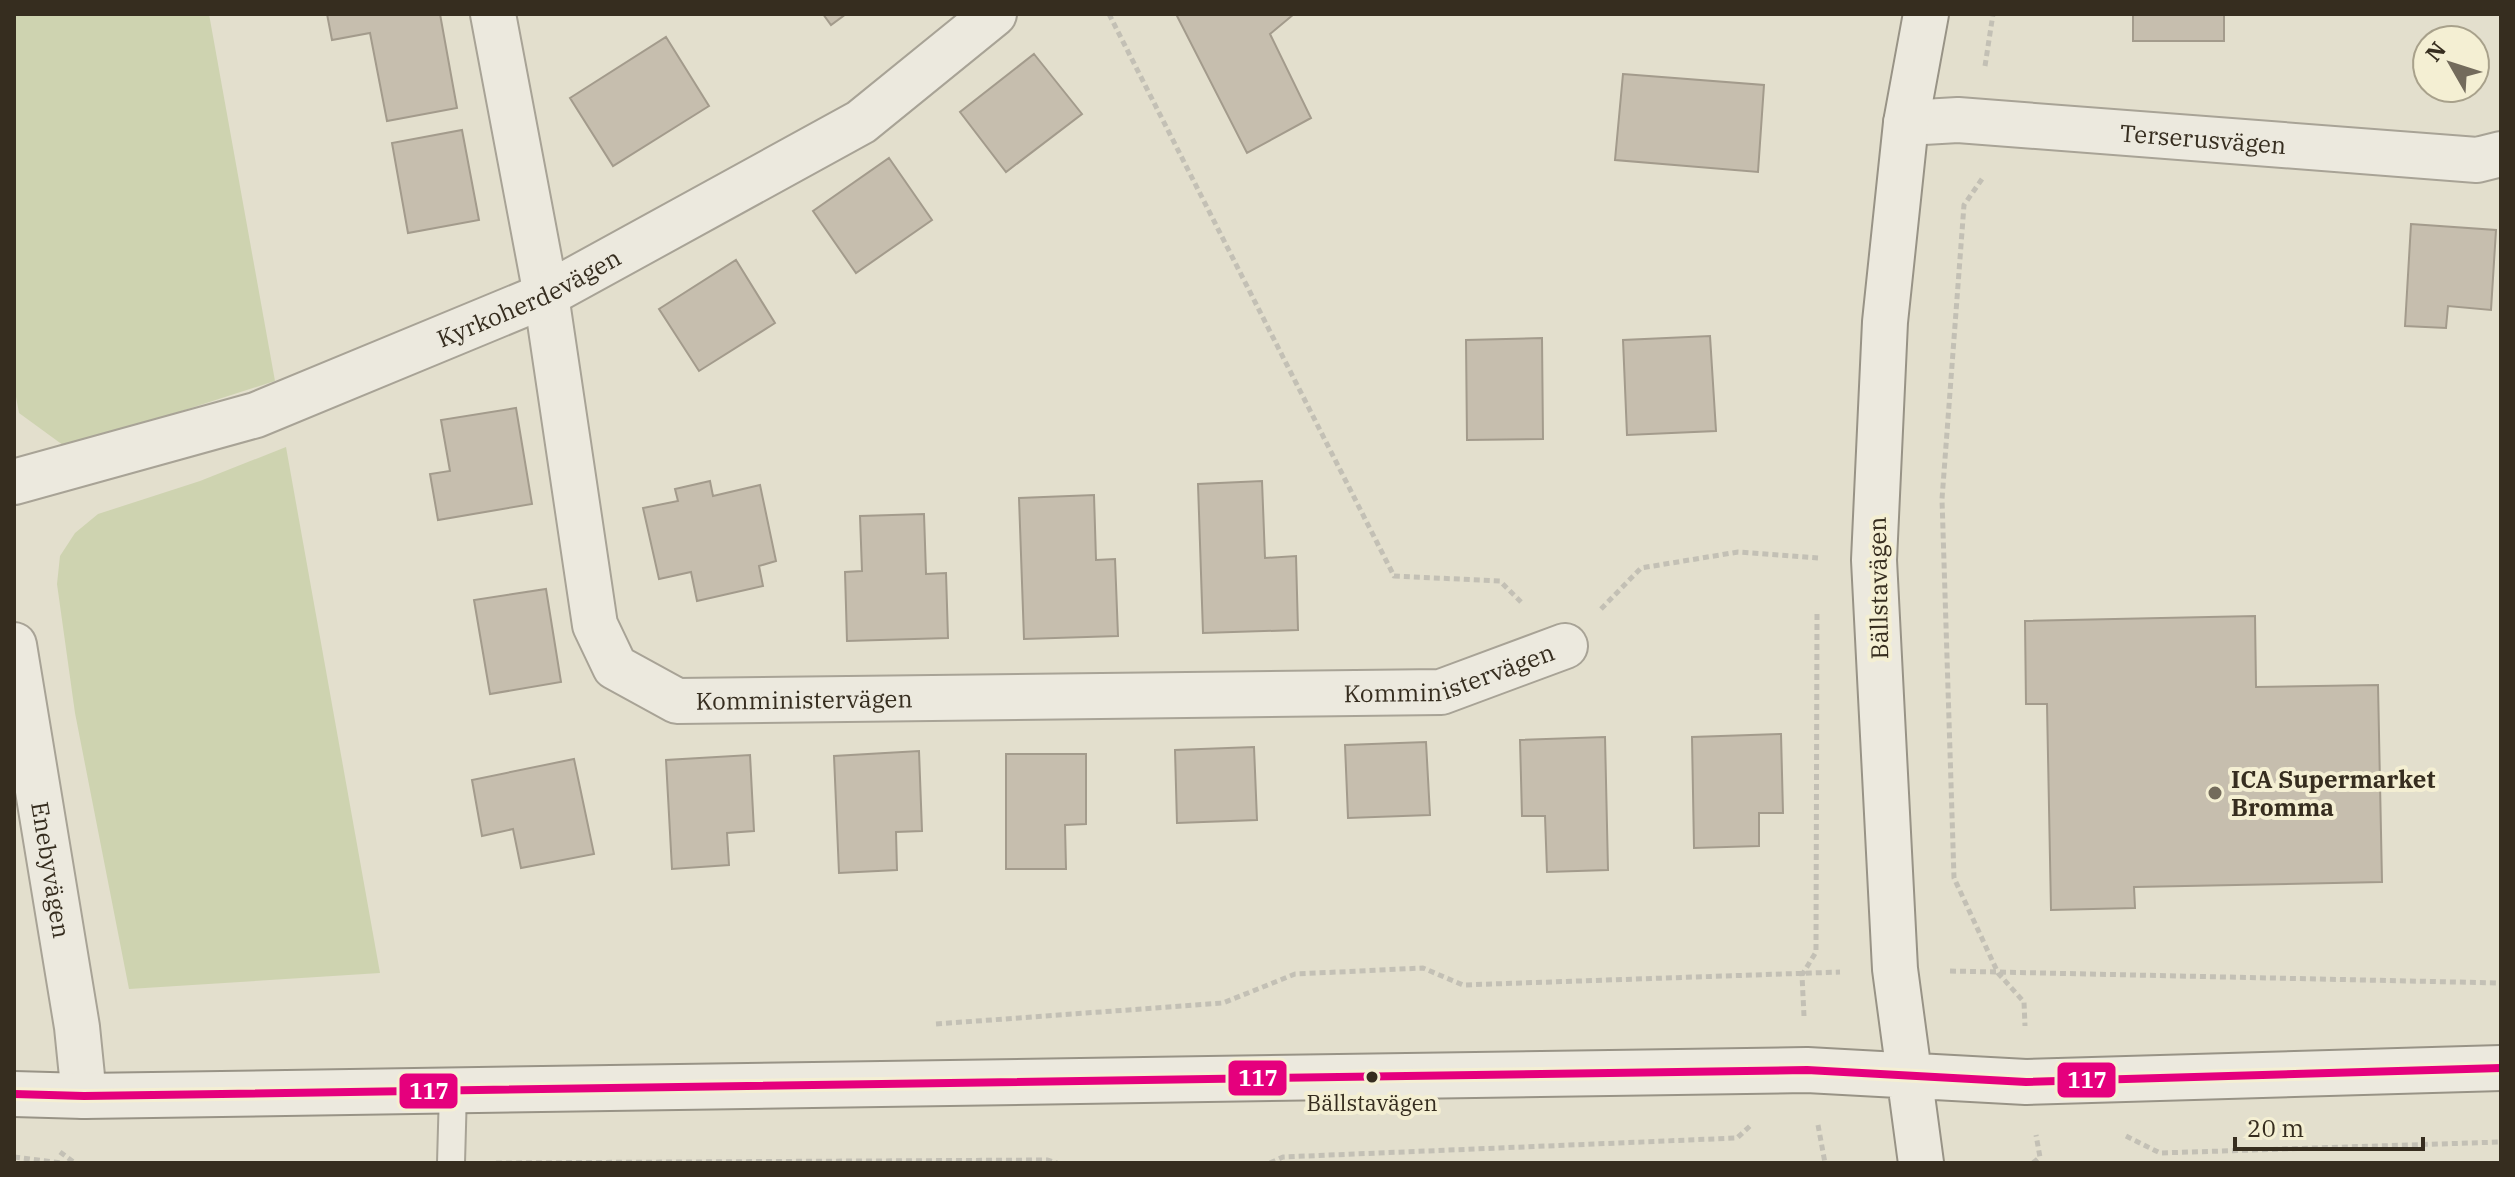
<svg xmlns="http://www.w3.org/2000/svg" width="2515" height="1177" font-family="'IBM Plex Serif',serif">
	<rect width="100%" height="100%" fill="#e3dfcd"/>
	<path fill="#ced3b0" d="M14,14H209L275,381L67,448L19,413L14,386Z
		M286,447L380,973L129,989L75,713L57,584L60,556L75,533L98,514L200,481Z"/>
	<path fill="#c6beae" stroke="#a39b8c" stroke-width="2" d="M327,14H440L457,108L387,121L370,33L332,40Z
		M823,14H846L831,25Z
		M1176,14H1294L1270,34L1311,118L1247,153Z
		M2133,14H2224V41H2133Z
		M666,37L709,106L613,166L570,98Z
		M1034,54L1082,114L1006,172L960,112Z
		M1623,74L1764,85L1758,172L1615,160Z
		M462,130L479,220L408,233L392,143Z
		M889,158L932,220L856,273L813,211Z
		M2411,224L2496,230L2491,310L2448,306L2446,328L2405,326Z
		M736,260L775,323L699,371L659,309Z
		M1710,336L1716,431L1627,435L1623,340Z
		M1542,338L1543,439L1467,440L1466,340Z
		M516,408L532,504L438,520L430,474L450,471L441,420Z
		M710,481L713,496L760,485L776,561L759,566L763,586L697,601L691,572L659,579L643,508L678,501L675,489Z
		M1262,481L1265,558L1296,556L1298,630L1203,633L1198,484Z
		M1094,495L1096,560L1115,559L1118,636L1024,639L1019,498Z
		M924,514L926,574L946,573L948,638L847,641L845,572L862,571L860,516Z
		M546,589L561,682L490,694L474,600Z
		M2255,616L2256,687L2378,685L2382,882L2134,887L2135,908L2051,910L2047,704H2026L2025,621Z
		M1781,734L1783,813H1759V846L1694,848L1692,737Z
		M1605,737L1608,870L1547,872L1545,816H1522L1520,740Z
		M1426,742L1430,815L1348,818L1345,745Z
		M1254,747L1257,820L1177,823L1175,750Z
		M919,751L922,831L896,832L897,870L839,873L834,756Z
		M1006,754H1086V824L1065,825L1066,869H1006Z
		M750,755L754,831L727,833L729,865L672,869L666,760Z
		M574,759L594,854L521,868L513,829L482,836L472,780Z"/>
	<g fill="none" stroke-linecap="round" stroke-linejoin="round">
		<g stroke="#a8a396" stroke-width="30">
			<path id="lane" d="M451,1163L453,1091"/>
		</g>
		<g stroke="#a8a396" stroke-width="48">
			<g id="street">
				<path id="s1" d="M493,14L546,295L595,625L615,667L677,701L1441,692L1565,646"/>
				<path id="s2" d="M1906,123L1958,120L2477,160L2501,154"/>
				<path id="s3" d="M14,482L256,415L546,295L861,122L994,14"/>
				<path id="s4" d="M14,645L77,1027L84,1096"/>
			</g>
		</g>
		<g stroke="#989386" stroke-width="48">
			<path id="secondary" d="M14,1094L84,1096L1807,1070L2026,1082L2501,1068
				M1921,1163L1895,969L1874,560L1885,322L1906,123L1926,14"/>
		</g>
		<path stroke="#c3c0b5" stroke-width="5" stroke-dasharray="6 4" stroke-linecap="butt" d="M1109,14L1394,576L1500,581L1521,602
			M1985,66L1993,14
			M1982,179L1964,205L1942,499L1954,878L1998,973L2024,1002L2025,1026
			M1601,609L1641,568L1738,552L1818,558
			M1950,971L2501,983
			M1804,1016L1802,975L1816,952L1817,613
			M936,1024L1223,1003L1295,974L1423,968L1463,985L1840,972
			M1818,1125L1825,1163
			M2126,1136L2160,1153L2501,1142
			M60,1152L75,1163
			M14,1157L61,1163
			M496,1163L1047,1160L1057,1163
			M1270,1163L1283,1157L1737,1138L1750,1126
			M2033,1163L2040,1157L2036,1135"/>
		<use href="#lane" stroke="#ece9de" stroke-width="26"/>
		<use href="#street" stroke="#ece9de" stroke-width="44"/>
		<use href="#secondary" stroke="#ece9de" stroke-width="44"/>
		<g stroke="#f4efd3" stroke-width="14">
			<path id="bus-1" d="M14,1094L84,1096L1807,1070L2026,1082L2501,1068"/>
		</g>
		<use href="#bus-1" stroke="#e5007d" stroke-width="8"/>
	</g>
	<circle fill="#736b5c" stroke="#f4efd3" stroke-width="3" cx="2215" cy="793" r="8"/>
	<circle fill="#362d1f" stroke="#f4efd3" stroke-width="3" cx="1372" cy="1077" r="7"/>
	<g text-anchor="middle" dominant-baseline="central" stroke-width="8" stroke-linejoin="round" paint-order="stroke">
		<g font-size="22" fill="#362d1f" stroke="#f4efd3">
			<text x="1372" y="1102">Bällstavägen</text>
		</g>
		<g font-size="24" fill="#362d1f" stroke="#f4efd3">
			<text stroke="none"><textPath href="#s2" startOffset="298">Terserusvägen</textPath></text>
			<text stroke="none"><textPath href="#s3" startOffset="548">Kyrkoherdevägen</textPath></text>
			<text transform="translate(1878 588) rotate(-91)">Bällstavägen</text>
			<text stroke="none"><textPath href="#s1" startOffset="1512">Komministervägen</textPath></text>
			<text stroke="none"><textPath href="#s1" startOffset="864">Komministervägen</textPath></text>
			<text stroke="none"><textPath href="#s4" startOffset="228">Enebyvägen</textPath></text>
		</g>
		<g font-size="24" font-weight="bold" fill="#362d1f" stroke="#f4efd3" text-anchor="start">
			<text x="2231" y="779">ICA Supermarket<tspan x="2231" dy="28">Bromma</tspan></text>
		</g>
	</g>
	<g stroke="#f4efd3" stroke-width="3">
		<rect x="1227" y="1059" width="61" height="38" rx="8" fill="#e5007d"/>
		<rect x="2056" y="1061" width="61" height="38" rx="8" fill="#e5007d"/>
		<rect x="398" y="1072" width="61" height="38" rx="8" fill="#e5007d"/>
	</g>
	<g font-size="22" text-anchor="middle" font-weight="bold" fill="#fff">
		<text x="1258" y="1086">117</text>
		<text x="2087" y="1088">117</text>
		<text x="429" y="1099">117</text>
	</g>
	<rect width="2515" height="1177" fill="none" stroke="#362d1f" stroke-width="32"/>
	<g transform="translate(2451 64) rotate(309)"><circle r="38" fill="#f4efd3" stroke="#a8a18b" stroke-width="2"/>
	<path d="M0-6L14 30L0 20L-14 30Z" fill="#736b5c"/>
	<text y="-12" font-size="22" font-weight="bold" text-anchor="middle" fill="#362d1f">N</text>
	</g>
	<path d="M2235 1137v12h188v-12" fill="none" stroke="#362d1f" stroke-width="4"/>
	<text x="2247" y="1137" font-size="24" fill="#362d1f" stroke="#f4efd3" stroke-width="6" paint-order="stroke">20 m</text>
</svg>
